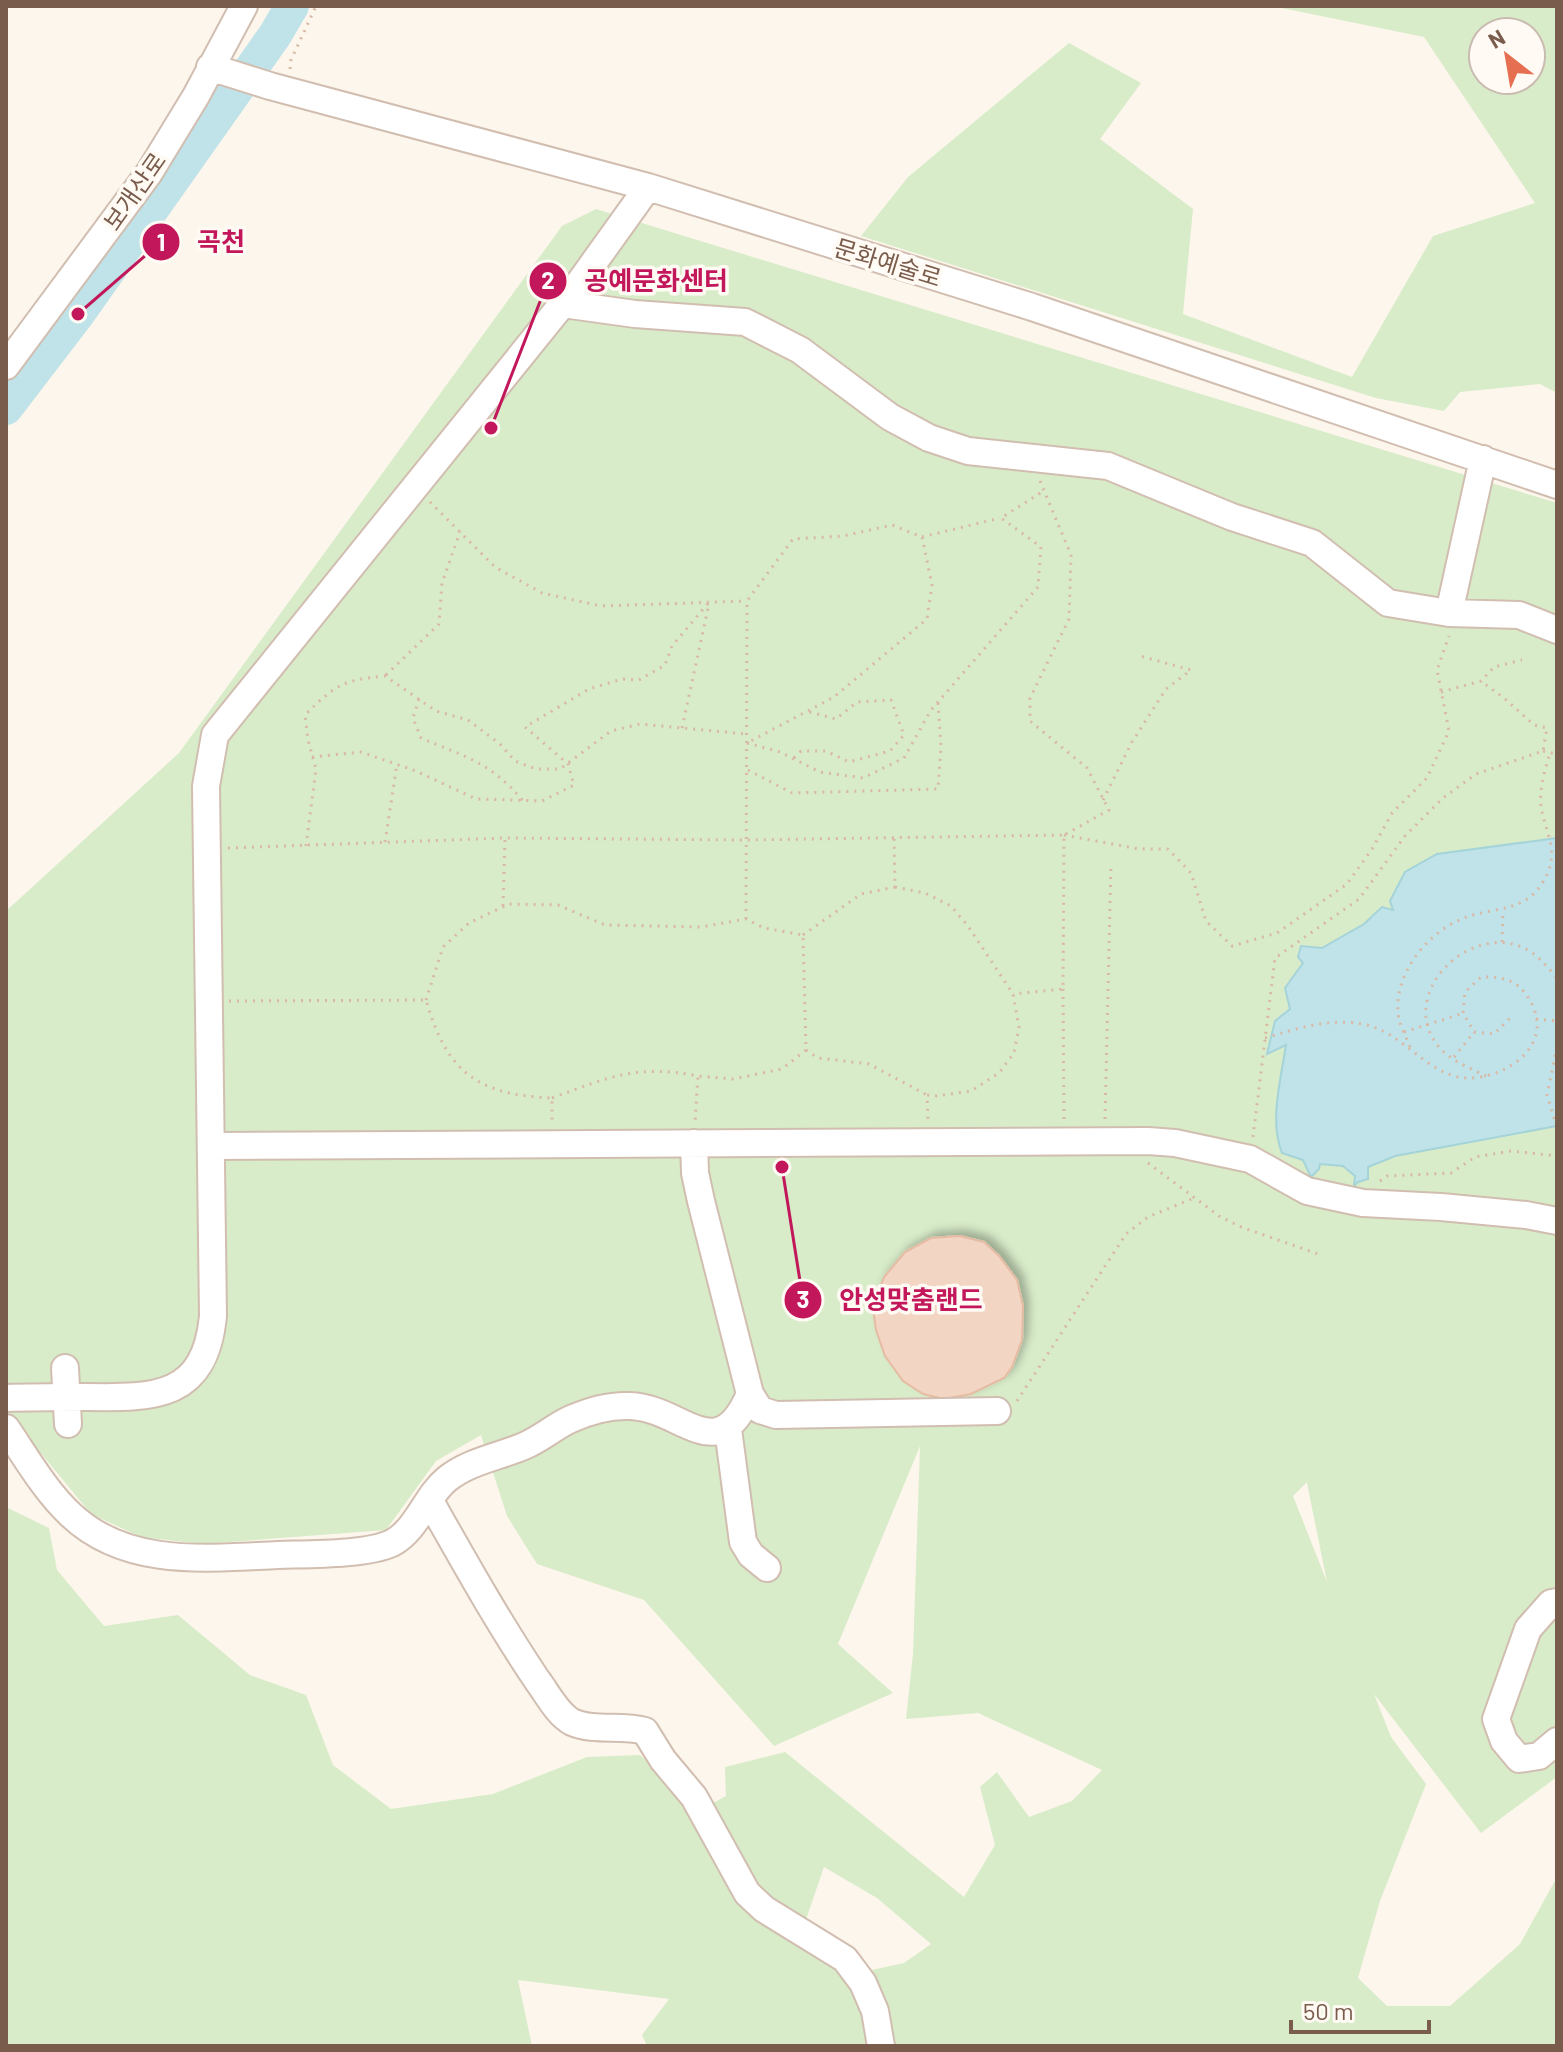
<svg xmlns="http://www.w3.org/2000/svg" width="1563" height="2052" font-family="Barlow,'Noto Sans KR',sans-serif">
	<defs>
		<filter id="shadow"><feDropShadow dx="5.5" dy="-5.5" stdDeviation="4" flood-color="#0004"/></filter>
	</defs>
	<rect width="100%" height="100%" fill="#fdf6ec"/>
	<path fill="#d8ecc9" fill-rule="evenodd" d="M1272,6H1557V393L1540,384L1460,392L1444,411L1376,398L861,236L908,177L1069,43L1141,83L1100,139L1193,209L1183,314L1352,377L1433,236L1535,203L1424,37ZM1483,32H1531V80H1483Z
		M596,209L1557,503V1777L1481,1833L1374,1694L1391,1737L1426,1784L1380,1901L1358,1978L1387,2006H1450L1520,1944L1557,1877V2046H647L642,2035L669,1999L518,1980L532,2046H6V1507L49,1528L57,1570L104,1626L178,1615L250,1675L306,1695L333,1765L391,1809L493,1794L587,1757L640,1755L700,1810L726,1796L725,1767L785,1752L964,1897L995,1845L980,1787L997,1772L1029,1817L1072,1801L1102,1770L978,1713L906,1719L913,1654L920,1446L838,1644L893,1693L774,1746L644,1600L537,1564L507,1516L481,1435L436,1461L386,1530L202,1544L141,1537L91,1514L16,1423H6V911L179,753L562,226ZM1307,1482V1483L1327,1582L1293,1496ZM824,1867L877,1898L931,1944L904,1963L844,1976L799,1940Z"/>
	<path fill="#bfe3e8" stroke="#a5d3da" stroke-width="2" d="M1557,838V1126L1395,1156L1368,1167V1179L1358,1182L1354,1186L1355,1176L1343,1166L1320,1164L1319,1169L1311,1177L1303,1160L1282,1153C1269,1121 1281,1079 1286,1045L1267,1054L1275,1021L1290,1009L1285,988L1303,963L1298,957L1301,946L1322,948L1364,924L1382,907L1393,910L1390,901L1405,872L1437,854Z"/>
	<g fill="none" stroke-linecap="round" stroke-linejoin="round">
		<path stroke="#bfe3e8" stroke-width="34" d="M6,408L78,314L275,35L292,6"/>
	</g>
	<path fill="#f3d5c3" stroke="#e6bba3" stroke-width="2" filter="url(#shadow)" d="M960,1236L984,1242L999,1256L1017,1280L1023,1306L1022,1340L1012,1367L1004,1378L971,1394L944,1399L923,1394L903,1381L885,1356L876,1330L873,1308L884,1277L905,1252L931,1238Z"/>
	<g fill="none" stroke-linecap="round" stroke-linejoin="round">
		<g stroke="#d1beb0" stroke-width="30">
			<path id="minor" d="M210,67L270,86L648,187L1032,307L1557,485
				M563,304L635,314L745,322L800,350L890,417L929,438L968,451L1108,466L1232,517L1312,543L1388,603L1449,613L1519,615L1557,630
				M6,366L149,173L196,96L244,6
				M1449,613L1483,459
				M694,1143L695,1173L701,1201L750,1394L760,1410L776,1415L997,1411
				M212,1146L1148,1141L1175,1143L1250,1159L1307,1191L1363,1203L1441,1207L1526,1215L1557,1221
				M65,1368L68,1424
				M6,1398C33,1397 60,1397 87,1397C156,1398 205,1398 213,1316L206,786L215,735L577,286L648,187
				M6,1428C26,1457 45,1491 71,1515C127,1568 207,1558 278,1555C307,1554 367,1555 392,1543C417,1530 426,1496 447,1479C470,1461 498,1457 524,1446C541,1439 555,1426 571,1419C589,1411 610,1405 630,1406C683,1408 717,1470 750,1394
				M728,1429L743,1542L751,1555L767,1568
				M430,1501C464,1561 498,1622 537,1680C547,1693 557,1714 572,1722C594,1732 622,1724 645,1731L663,1760L694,1797L747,1893L764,1909L845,1959L863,1983L875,2011L881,2046
				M1557,1602L1551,1603L1528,1629L1496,1719L1504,1741L1519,1759L1539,1756L1557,1741"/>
		</g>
		<path stroke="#d9b8a5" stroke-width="3" stroke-dasharray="2 6" stroke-linecap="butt" d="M290,69L291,60L316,6
			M1040,481L1071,555L1069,619L1030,698V721L1087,768L1109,810L1064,835
			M430,502L495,567L542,593L601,606L747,601
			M922,537L1000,518
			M386,675L439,624L442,583L460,532
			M1441,692L1481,681L1494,667L1522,660
			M419,699L413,718L421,738C464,756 492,763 523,801
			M682,728L709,604
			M747,743L780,752L820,772L863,778L904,758L931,710L1038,587L1041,547L1001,518L1042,492
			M1543,751L1557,754
			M312,757L361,752L416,771L476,799L542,801L574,785L568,764L525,727L589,689L622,679L639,680L665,665L672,646L710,601
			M794,758L801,751H826L849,762L890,751L904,735L891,700L857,702L836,719L806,711
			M748,770L792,793L938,789L941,747L938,702
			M1103,800L1132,742L1166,689L1191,670L1140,656
			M1064,835L1139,849H1168L1191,873L1206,921L1232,946L1277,933L1347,884L1372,849L1392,813L1427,778L1449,731L1437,670L1449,636
			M385,842L397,764
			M306,846L316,769L308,740L305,715C335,685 343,680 385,676L436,711L468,720L500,744L515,761L536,769H560L611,731L640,724L745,734
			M228,848L505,838L746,840L1064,835L1063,989L1013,994
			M895,887L925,893L951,906L968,926L1013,994L1019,1027L1014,1053L999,1073L971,1091L937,1096L927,1095L928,1121
			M503,906L505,838
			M746,919L747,601L793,539L843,536L892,525L922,537L932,585L927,619L834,697L747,743
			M803,935L861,894L895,887L894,838
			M1502,942L1503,910
			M1063,989L1064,1121
			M426,1000L443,947L469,923L509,904L558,905L605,925L701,927L746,919L764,928L803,935L806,1050L782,1069L733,1079L698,1076
			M229,1001L426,1000C447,1073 478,1095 552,1098V1121
			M1536,1019L1557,1021
			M1404,1032L1461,1014
			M1265,1038C1299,1028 1331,1017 1367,1025C1401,1033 1425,1070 1458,1077C1496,1084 1551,1052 1534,1009C1523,983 1508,976 1481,977L1465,992L1463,1013L1474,1032L1494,1034L1511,1017
			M1410,1047C1407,1039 1401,1028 1399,1019C1391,980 1423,937 1457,921C1493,904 1529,917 1548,872C1558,849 1544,828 1541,806C1539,788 1545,770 1550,753
			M1557,1047L1547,1095L1557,1128
			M806,1050L818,1058L869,1064L927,1095
			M1454,1057L1474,1032
			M1486,1076C1470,1068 1451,1061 1439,1047C1395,995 1470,920 1526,949C1539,956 1548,968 1557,978
			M552,1098C609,1077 637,1064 698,1076L695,1122
			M1105,1119L1111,863
			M1253,1137L1275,958L1359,899L1405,836L1443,798L1476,774L1543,751L1547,728L1534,725L1504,698L1481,681
			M1148,1163L1219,1216L1241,1227L1321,1255
			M1380,1181L1387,1176L1451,1173L1475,1157L1511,1151L1557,1156
			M1017,1401L1126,1234L1148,1217L1194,1198"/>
		<use href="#minor" stroke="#fff" stroke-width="26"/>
	</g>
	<g text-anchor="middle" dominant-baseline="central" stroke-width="7" stroke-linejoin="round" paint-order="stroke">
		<g font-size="24" fill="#7a5c4d" stroke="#fffaf3">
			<text transform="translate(134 191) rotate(-55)">보개산로</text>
			<text transform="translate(888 262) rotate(17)">문화예술로</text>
		</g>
	</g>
	<path fill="none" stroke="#c2185b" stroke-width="3" d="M78 314L161 242M491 428L548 281M782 1167L803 1300"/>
	<g fill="#c2185b" stroke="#fffaf3" stroke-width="3">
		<circle cx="78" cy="314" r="8"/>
		<circle cx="491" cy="428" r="8"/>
		<circle cx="782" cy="1167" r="8"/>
		<circle cx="161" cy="242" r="20"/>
		<circle cx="548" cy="281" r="20"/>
		<circle cx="803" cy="1300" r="20"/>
	</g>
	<g font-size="24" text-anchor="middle" font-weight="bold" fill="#fff">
		<text x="161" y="251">1</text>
		<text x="548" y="289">2</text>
		<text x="803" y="1308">3</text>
	</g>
	<g font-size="26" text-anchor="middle" font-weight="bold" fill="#c2185b" stroke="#fffaf3" stroke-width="7" stroke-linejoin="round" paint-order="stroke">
		<text x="221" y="251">곡천</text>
		<text x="656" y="290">공예문화센터</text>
		<text x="911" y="1309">안성맞춤랜드</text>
	</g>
	<rect width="1563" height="2052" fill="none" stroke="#7a5c4d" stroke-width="16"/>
	<g transform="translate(1507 56) rotate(329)"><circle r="38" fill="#fffaf3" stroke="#cabbb1" stroke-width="2"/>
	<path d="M0-6L14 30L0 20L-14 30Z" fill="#e76f51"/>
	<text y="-12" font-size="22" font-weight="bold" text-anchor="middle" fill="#7a5c4d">N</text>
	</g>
	<path d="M1291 2020v12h138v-12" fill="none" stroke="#7a5c4d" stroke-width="4"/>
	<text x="1303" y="2020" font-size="24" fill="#7a5c4d" stroke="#fffaf3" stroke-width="6" paint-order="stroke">50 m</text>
</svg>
